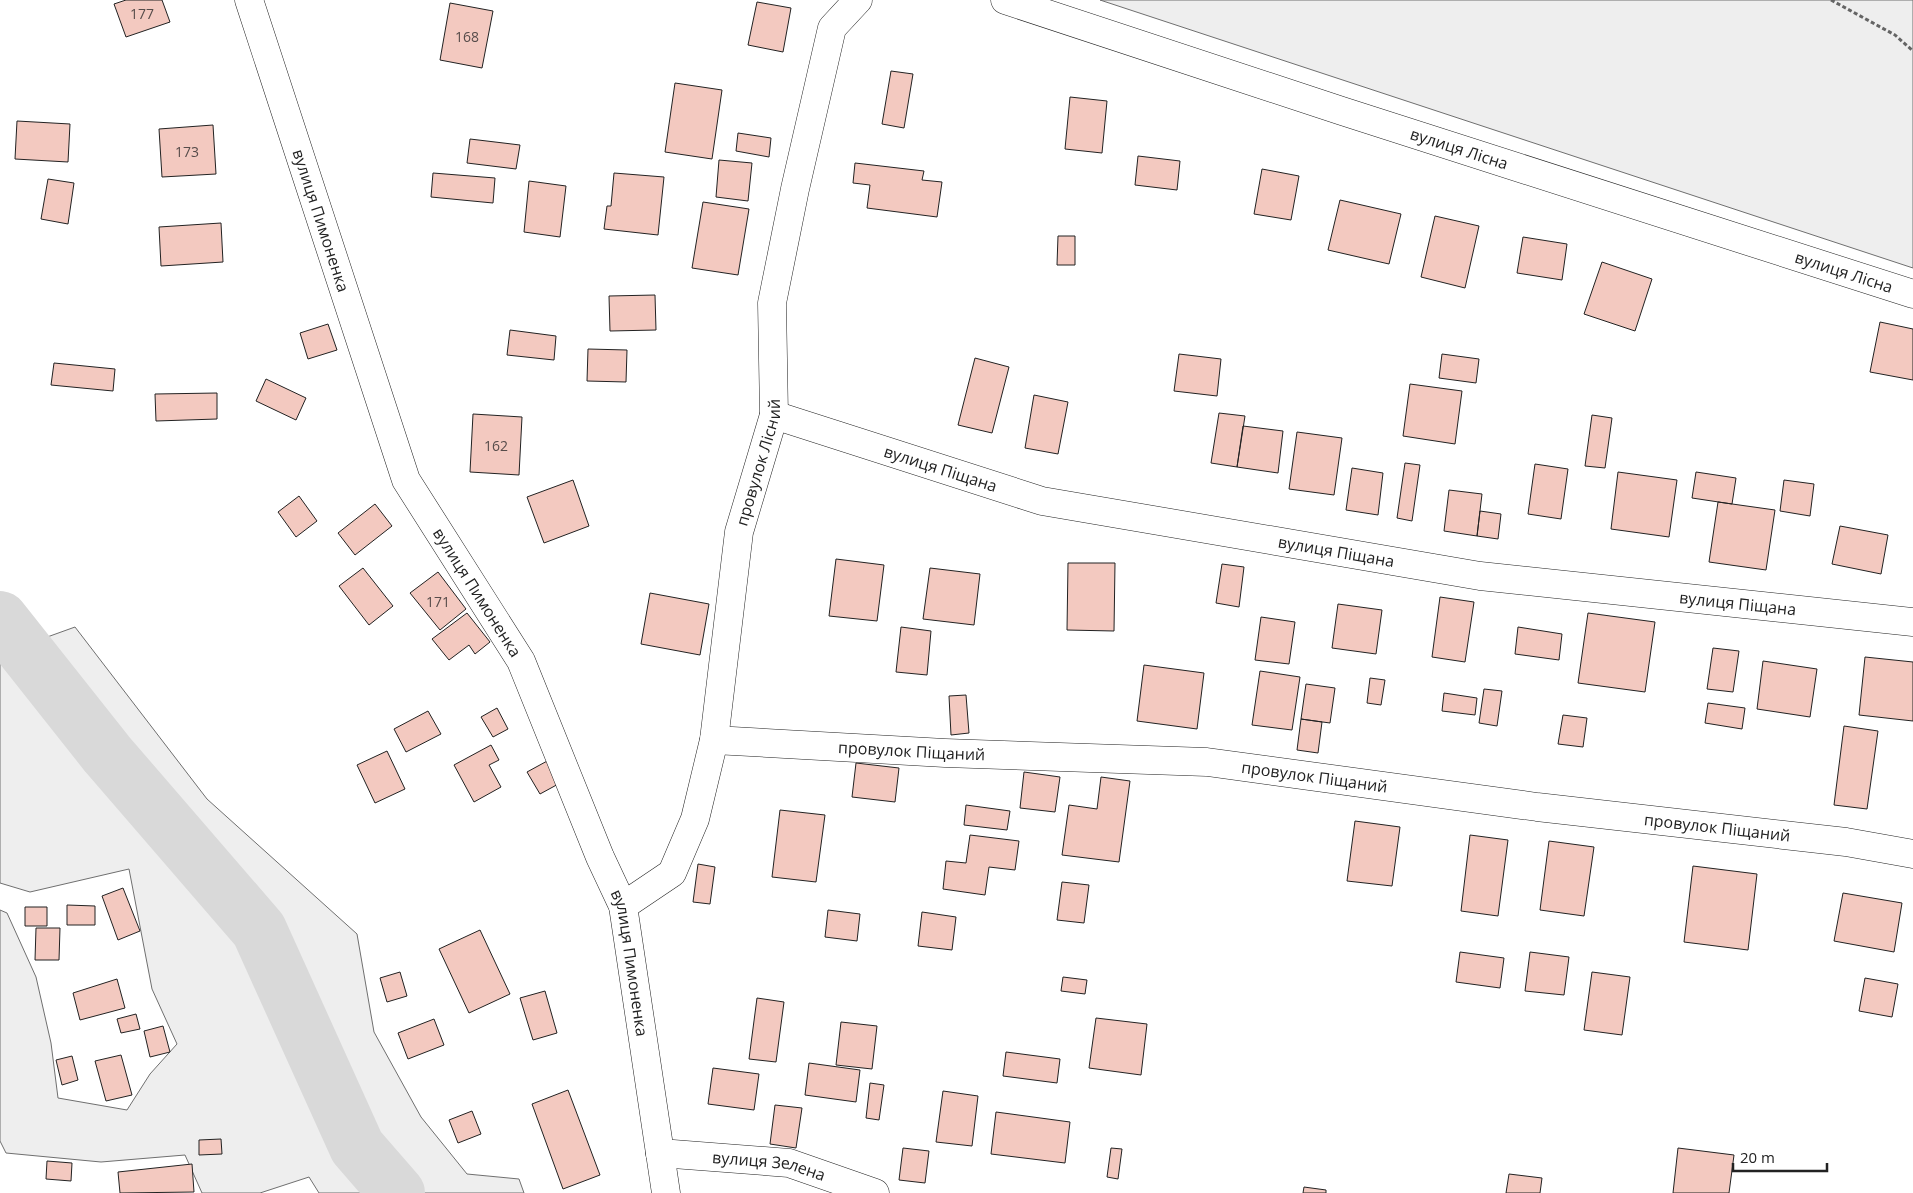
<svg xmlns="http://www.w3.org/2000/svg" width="1913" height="1193" font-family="'Open Sans',sans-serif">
	<rect width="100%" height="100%" fill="#fff"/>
	<path fill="#eee" stroke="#6f6f6f" d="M1100,0H1913V268Z
		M75,627L207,799L357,934L374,1032L421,1117L467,1174L519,1179L524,1193H319L309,1177L260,1193H202L185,1155L101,1162L6,1153L0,1141V910L7,913L36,977L51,1043L58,1098L127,1110L150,1074L177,1044L152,989L129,869L30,892L0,883V654Z"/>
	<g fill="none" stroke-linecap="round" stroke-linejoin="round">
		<path stroke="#d9d9d9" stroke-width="56" d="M0,619L107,754L259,930L357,1147L397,1193"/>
	</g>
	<path fill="#f3c9c0" stroke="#222" d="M126,0H162L170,22L126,37L114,4Z
		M757,2L791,8L783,52L748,45Z
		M450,3L493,11L482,68L440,60Z
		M891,71L913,74L904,128L882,124Z
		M675,83L722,90L712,159L665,152Z
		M1070,97L1107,101L1102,153L1065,149Z
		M17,121L70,124L68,162L15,159Z
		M213,125L216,174L162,177L159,129Z
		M738,133L771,138L769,157L736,151Z
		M470,139L520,145L516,169L467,163Z
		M1138,156L1180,161L1177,190L1135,185Z
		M719,160L752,163L748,201L716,197Z
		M855,163L924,171L922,180L942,182L937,217L867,208L870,185L853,183Z
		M1262,169L1299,176L1291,220L1254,214Z
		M433,173L495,178L493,203L431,197Z
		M614,173L664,177L658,235L604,229L607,206H611Z
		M48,179L74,183L68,224L41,219Z
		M529,181L566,186L560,237L524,232Z
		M1340,200L1401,214L1389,264L1328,250Z
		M703,202L749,209L738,275L692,268Z
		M1435,216L1479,226L1465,288L1421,277Z
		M221,223L223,262L161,266L159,227Z
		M1058,236H1075V265H1057Z
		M1523,237L1567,244L1562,280L1517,273Z
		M1602,262L1652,279L1635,331L1584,314Z
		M655,295L656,330L610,331L609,296Z
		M1880,322L1913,329V380L1870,372Z
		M328,324L337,350L308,359L300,333Z
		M510,330L556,336L554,360L507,355Z
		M588,349L627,350L626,382L587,381Z
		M1179,354L1221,359L1217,396L1174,391Z
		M1442,354L1479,359L1476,383L1439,378Z
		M975,358L1009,367L992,433L958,425Z
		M54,363L115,369L113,391L51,385Z
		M266,379L306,398L296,420L256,401Z
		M1410,384L1462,391L1455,444L1403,436Z
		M217,393V419L156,421L155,394Z
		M1034,395L1068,402L1058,454L1025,448Z
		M1219,413L1245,416L1237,467L1211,463Z
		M473,414L522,417L519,475L470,472Z
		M1592,415L1612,418L1605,468L1585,466Z
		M1243,426L1283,431L1278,473L1237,467Z
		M1297,432L1342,438L1334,495L1289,489Z
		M1405,463L1420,465L1412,521L1397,518Z
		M1535,464L1568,469L1561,519L1528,514Z
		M1352,468L1383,473L1378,515L1346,510Z
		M1618,472L1677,480L1669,537L1611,529Z
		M1696,472L1736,478L1732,504L1692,498Z
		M573,480L589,526L544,543L527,497Z
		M1784,480L1814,484L1810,516L1780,511Z
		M1449,490L1482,494L1477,536L1444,531Z
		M299,496L317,521L296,537L278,512Z
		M1718,502L1775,510L1766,570L1709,562Z
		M375,504L392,526L355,555L338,533Z
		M1480,511L1501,514L1498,539L1477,536Z
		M1840,526L1888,535L1881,574L1832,564Z
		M836,559L884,565L877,621L829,616Z
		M1068,563H1115L1114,631L1067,630Z
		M1222,564L1244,567L1239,607L1216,603Z
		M363,568L393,606L369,625L339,586Z
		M930,568L980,574L974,625L923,619Z
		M438,572L466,609L440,630L410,593Z
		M650,593L709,604L700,655L641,644Z
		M1440,597L1474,602L1465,662L1432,657Z
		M1338,604L1382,610L1376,654L1332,648Z
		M467,613L490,642L475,654L469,645L449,660L432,639Z
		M1588,613L1655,622L1645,692L1578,683Z
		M1261,617L1295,622L1289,664L1255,660Z
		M901,627L931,631L927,675L896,672Z
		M1518,627L1562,634L1559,660L1515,654Z
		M1713,648L1739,651L1733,692L1707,689Z
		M1865,657L1913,662V721L1859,715Z
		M1763,661L1817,669L1810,717L1757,709Z
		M1144,665L1204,673L1197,729L1137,721Z
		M1260,671L1300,677L1292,730L1252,725Z
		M1370,678L1385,680L1381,705L1367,703Z
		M1306,684L1335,688L1330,723L1301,719Z
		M1484,689L1502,691L1497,726L1479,723Z
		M1444,693L1477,698L1475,715L1442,711Z
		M966,695L969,733L951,735L949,696Z
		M1708,703L1745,708L1742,729L1705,723Z
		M497,708L508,729L493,737L481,717Z
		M428,711L441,734L406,752L394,729Z
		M1563,715L1587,718L1583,747L1558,744Z
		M1301,719L1322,722L1318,753L1297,750Z
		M1844,726L1878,731L1867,809L1834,805Z
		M491,745L499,760L489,765L501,787L474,802L454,765Z
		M387,751L405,789L375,803L357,765Z
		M549,760L562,782L540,794L527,772Z
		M856,763L899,768L895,802L852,797Z
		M1024,772L1060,777L1055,812L1020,808Z
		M1101,777L1130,781L1119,862L1062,855L1069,805L1097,809Z
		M966,805L1010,811L1007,830L964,825Z
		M780,810L825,815L816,882L772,877Z
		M1355,821L1400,827L1392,886L1347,881Z
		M970,835L1019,841L1015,870L989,867L985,895L943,889L946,861L966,863Z
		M1470,835L1508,840L1498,916L1461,911Z
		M1549,841L1594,847L1584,916L1540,910Z
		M698,864L715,867L710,904L693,902Z
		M1693,866L1757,874L1748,950L1684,942Z
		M1062,882L1089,885L1084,923L1057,920Z
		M123,888L140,931L118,940L102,896Z
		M1843,893L1902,903L1894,952L1834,941Z
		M67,905L95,906V925H67Z
		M25,907H47V926H25Z
		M828,910L860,914L857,941L825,937Z
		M922,912L956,917L952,950L918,946Z
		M36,928H60L59,960H35Z
		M480,930L510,994L469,1013L439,949Z
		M1460,952L1504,958L1500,988L1456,982Z
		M1530,952L1569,957L1564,995L1525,991Z
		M400,972L407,996L387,1002L380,978Z
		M1592,972L1630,977L1622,1035L1584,1030Z
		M1063,977L1087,980L1085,994L1061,991Z
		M1865,978L1898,984L1892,1017L1859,1011Z
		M117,979L125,1008L80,1020L73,993Z
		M545,991L557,1033L533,1040L520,998Z
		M757,998L784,1002L776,1062L749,1059Z
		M136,1014L140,1029L121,1033L117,1019Z
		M1096,1018L1147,1024L1141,1075L1089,1068Z
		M434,1019L444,1045L408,1059L398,1033Z
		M841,1022L877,1026L872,1069L836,1065Z
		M163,1026L170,1052L150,1057L144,1031Z
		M1006,1052L1060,1059L1057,1083L1003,1076Z
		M121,1055L132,1095L106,1101L95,1061Z
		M72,1056L78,1080L62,1085L56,1060Z
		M809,1063L860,1070L856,1102L805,1095Z
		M713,1068L759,1074L754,1110L708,1104Z
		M870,1083L884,1085L879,1120L866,1118Z
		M568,1090L600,1175L563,1189L532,1104Z
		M943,1091L978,1096L972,1146L936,1142Z
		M775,1105L802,1108L796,1148L770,1144Z
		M472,1111L481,1134L458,1143L449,1120Z
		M996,1112L1070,1122L1065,1163L991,1154Z
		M221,1139L222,1154L199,1155V1140Z
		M903,1148L929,1151L925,1183L899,1180Z
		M1111,1148L1122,1149L1118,1179L1107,1177Z
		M1678,1148L1734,1155L1729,1193H1673Z
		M47,1161L72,1163L71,1181L46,1179Z
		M192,1164L194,1192L120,1193L118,1172Z
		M1509,1174L1542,1178L1540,1193H1506Z
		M1304,1187L1326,1190V1193H1303Z"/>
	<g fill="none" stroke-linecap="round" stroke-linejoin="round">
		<g stroke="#222" stroke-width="29">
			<g id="minor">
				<path id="s1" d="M249,0L406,480L521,661L600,857L623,906L666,1193"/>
				<path id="s2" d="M1005,0L1342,111L1913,294"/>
				<path id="s3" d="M774,415L1042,501L1480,576L1913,622"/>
				<path id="s4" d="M714,740L945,753L1207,762L1537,807L1846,842L1913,854"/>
				<path id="s5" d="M623,906L672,873L695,819L714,740L739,532L774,415L772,303L795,189L832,28L858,0"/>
				<path id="s6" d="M660,1153L789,1163L875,1193"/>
			</g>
		</g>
		<path stroke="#646464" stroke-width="3" stroke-dasharray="4 2.5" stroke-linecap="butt" d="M1831,0L1895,35L1913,51"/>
		<use href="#minor" stroke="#fff" stroke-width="28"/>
	</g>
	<g text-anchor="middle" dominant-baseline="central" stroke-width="4" stroke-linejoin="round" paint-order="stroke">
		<g font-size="14" fill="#564c4a">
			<text x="142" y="13">177</text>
			<text x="467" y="36">168</text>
			<text x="187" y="151">173</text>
			<text x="496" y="445">162</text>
			<text x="438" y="601">171</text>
		</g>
		<g font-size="16" fill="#222" stroke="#fff">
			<text stroke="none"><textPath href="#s2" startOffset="478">вулиця Лісна</textPath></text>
			<text stroke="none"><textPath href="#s1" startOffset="232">вулиця Пимоненка</textPath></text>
			<text stroke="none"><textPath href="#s2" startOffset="882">вулиця Лісна</textPath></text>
			<text stroke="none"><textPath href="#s5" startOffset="481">провулок Лісний</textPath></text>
			<text stroke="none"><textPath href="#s3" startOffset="175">вулиця Піщана</textPath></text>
			<text stroke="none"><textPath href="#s3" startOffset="580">вулиця Піщана</textPath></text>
			<text stroke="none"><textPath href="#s1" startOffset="638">вулиця Пимоненка</textPath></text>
			<text stroke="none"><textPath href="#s3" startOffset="985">вулиця Піщана</textPath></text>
			<text stroke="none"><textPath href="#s4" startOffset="198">провулок Піщаний</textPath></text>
			<text stroke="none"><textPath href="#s4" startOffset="602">провулок Піщаний</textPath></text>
			<text stroke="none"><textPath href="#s4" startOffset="1008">провулок Піщаний</textPath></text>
			<text stroke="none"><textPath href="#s1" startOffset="1042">вулиця Пимоненка</textPath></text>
			<text stroke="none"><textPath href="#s6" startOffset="110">вулиця Зелена</textPath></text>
		</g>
	</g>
	<path d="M1733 1163v8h94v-8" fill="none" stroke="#222222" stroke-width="2.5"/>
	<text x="1740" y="1163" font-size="15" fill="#222222" stroke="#ffffff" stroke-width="4" paint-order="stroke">20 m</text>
</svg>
